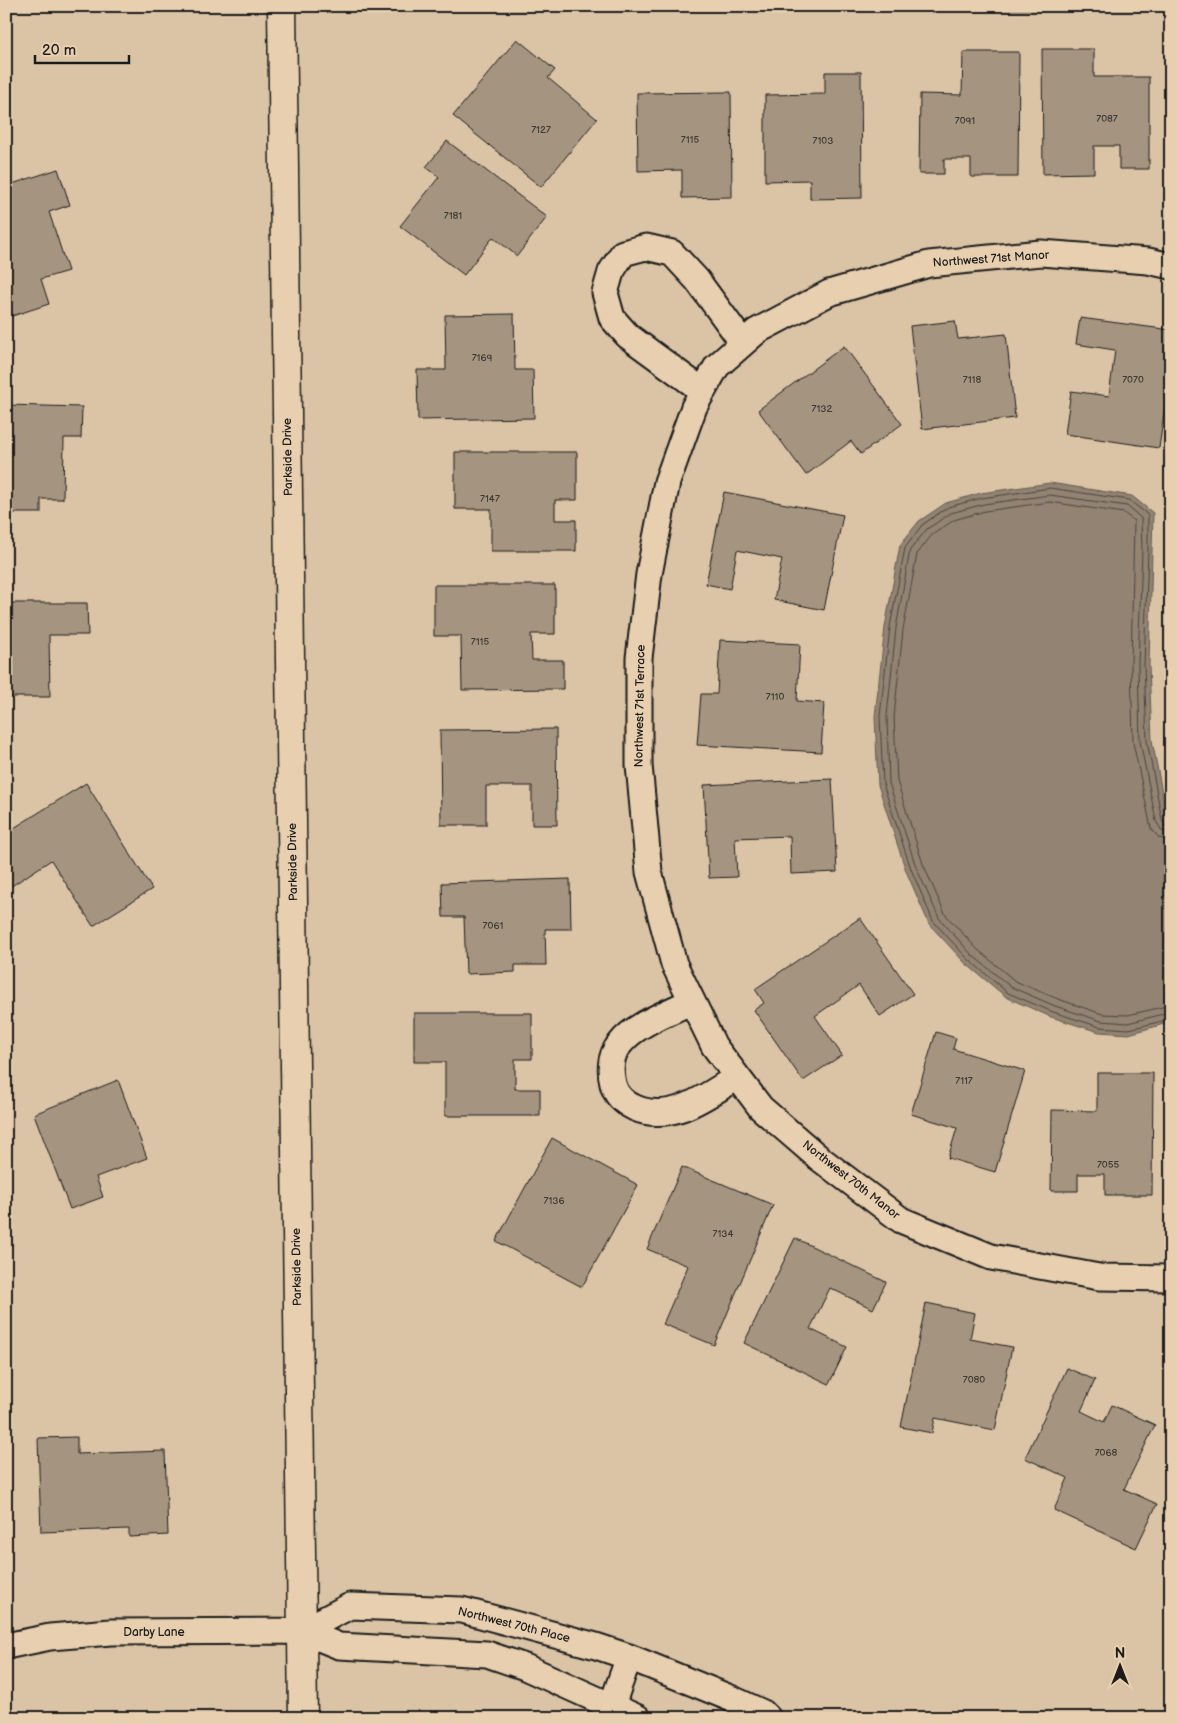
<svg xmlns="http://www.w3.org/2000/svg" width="1177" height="1724" font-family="'Balsamiq Sans',sans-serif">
	<rect width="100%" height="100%" fill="#dbc4a6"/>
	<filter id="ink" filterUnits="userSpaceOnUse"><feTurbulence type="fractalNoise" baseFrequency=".02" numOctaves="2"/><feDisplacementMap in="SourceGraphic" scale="10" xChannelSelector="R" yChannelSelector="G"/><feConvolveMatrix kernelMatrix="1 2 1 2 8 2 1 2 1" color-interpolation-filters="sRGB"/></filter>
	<g filter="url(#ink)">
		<path fill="#bba88f" stroke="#6c6256" d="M344,6H1171V10H344Z"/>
		<path fill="#928372" stroke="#635a50" d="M1050,483L1132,496L1153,513L1149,665L1152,740L1167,818L1171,828V1022L1129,1034L1099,1032L1051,1017L1006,997L965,963L929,924L906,871L878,785L875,716L885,627L900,545L919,521L946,503L981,493Z"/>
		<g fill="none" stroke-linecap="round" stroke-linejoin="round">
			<path stroke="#4b453e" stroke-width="1" d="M1171,827L1165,826L1162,820L1147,741L1144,665L1148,550V515L1129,500L1050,488L982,498L948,507L922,525L905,548L890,627L880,716L883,784L911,869L933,921L968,959L1008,993L1053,1012L1100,1027L1129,1029L1171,1019
				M1171,833L1162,831L1156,821L1140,741L1138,665L1142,550L1141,518L1127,506L1050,495L984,504L951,513L927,529L910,550L896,628L887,716L889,783L916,867L939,918L972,955L1011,987L1055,1006L1101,1021L1128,1023L1171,1012
				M1171,841L1159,838L1151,828L1133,742L1131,665L1134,521L1124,513L1050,502L985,511L954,520L932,535L917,554L903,630L894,717L897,781L923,864L945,914L977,949L1015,981L1058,999L1102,1014L1128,1015L1171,1005"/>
		</g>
		<path fill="#a59580" stroke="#1c1c1c" d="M517,39L555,70L548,78L597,119L541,187L453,116Z
			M1042,49H1094V77H1149V169H1119V146H1094V173L1043,174Z
			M963,52H1019L1018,177H971V159H944V174H919L920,94L962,95Z
			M825,72H861L862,198L810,199V180L765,181V95L825,94Z
			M731,92L732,197L682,198V170L638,171L637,93Z
			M447,141L547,217L517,256L493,237L464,275L400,226L439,177L426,167Z
			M58,169L70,205L49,212L68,271L41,279L49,304L6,318V186Z
			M514,314L515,370H533L534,418L418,420L417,370H446L445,315Z
			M1080,318L1171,330V365L1159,448L1065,434L1071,391L1109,396L1115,350L1076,344Z
			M955,321L958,339L1006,334L1015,418L922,429L910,326Z
			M844,346L902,424L861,454L851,441L806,475L758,410Z
			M6,405L82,407L81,438H64L63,499H41V513H6Z
			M455,452H577V500H555V520H576V551H491V509H455Z
			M724,492L843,515L824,610L774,600L782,559L737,550L730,589L706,584Z
			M434,585H555V634H531L532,660H563V689L462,690L461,636H434Z
			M6,603H87L88,635H49L50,697H6Z
			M720,640L800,644L797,701L824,703L821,752L697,745L701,694H717Z
			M556,729L557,825H532V786H486V825H441L440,730Z
			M832,779L837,872L791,874L790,836L735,838L737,877L709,878L704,785Z
			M86,783L152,889L93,926L51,860L10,887L6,881V833Z
			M570,879L571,929H545L546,965H515V972L466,974L464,917H443L442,883Z
			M860,918L913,994L880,1016L859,985L815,1016L842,1055L803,1081L754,1010L764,1003L755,989Z
			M414,1013H532V1059H515V1089H540V1116H445V1062H414Z
			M936,1032L956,1038L953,1049L1025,1071L995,1172L948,1158L957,1128L911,1114Z
			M1097,1073H1153L1152,1195H1105V1174H1078V1191H1051L1052,1110L1097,1111Z
			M118,1080L147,1158L96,1177L103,1197L70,1209L34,1114Z
			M552,1138L638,1185L582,1287L496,1241Z
			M682,1167L773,1205L714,1345L663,1324L688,1266L647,1249Z
			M795,1238L886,1282L873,1309L830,1288L810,1329L847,1347L829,1384L744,1343Z
			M926,1303L975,1313L970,1339L1012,1347L995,1430L935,1418L932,1433L901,1427Z
			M1067,1368L1095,1380L1081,1411L1104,1422L1112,1405L1155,1425L1124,1489L1157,1504L1136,1548L1054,1510L1068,1478L1025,1458Z
			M77,1437V1454L165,1451L168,1535L129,1537V1529L41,1532L38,1438Z"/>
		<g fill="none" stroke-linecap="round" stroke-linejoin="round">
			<g stroke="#1c1c1c" stroke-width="29">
				<path id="street" d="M1171,266L1148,261L1041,253L929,264L829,293L757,331L717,366L694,407L667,482L649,574L639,658V765L649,872L674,964L714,1046L761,1108L819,1158L901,1220L991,1257L1099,1277L1171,1278
					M703,391L628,336L612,318L605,293L611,272L623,253L646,247L672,253L697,280L743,343
					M692,1001C670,1012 635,1024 620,1044C610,1055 610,1071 613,1084C616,1096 624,1103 635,1108C672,1124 708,1095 737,1077
					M302,1631L350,1606L462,1610L596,1646L629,1657L730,1698L763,1713L768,1718
					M6,1646L50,1637L111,1632L302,1631L339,1646L487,1654L525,1667L638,1718
					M612,1705L629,1657"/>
			</g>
			<g stroke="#1c1c1c" stroke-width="31">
				<path id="secondary" d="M282,6L303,1718"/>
			</g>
			<use href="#street" stroke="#e7cfaf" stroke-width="25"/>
			<use href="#secondary" stroke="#e7cfaf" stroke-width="28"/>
		</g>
	</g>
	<g text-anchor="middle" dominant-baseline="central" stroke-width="4" stroke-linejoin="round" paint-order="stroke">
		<g font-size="10" fill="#3e3a35">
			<text x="1107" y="119">7087</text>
			<text x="965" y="121">7091</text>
			<text x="541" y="130">7127</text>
			<text x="690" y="140">7115</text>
			<text x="823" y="141">7103</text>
			<text x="453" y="216">7181</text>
			<text x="482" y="358">7169</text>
			<text x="972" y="380">7118</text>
			<text x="1133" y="380">7070</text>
			<text x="822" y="409">7132</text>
			<text x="490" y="499">7147</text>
			<text x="480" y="642">7115</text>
			<text x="775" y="697">7110</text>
			<text x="493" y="926">7061</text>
			<text x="964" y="1081">7117</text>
			<text x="1108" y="1165">7055</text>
			<text x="554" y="1201">7136</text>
			<text x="723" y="1234">7134</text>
			<text x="974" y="1380">7080</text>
			<text x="1106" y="1453">7068</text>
		</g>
		<g font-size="12" fill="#1c1c1c" stroke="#e7cfaf">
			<text transform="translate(991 259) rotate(-4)">Northwest 71st Manor</text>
			<text transform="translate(288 457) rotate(-91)">Parkside Drive</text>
			<text transform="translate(640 706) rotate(-89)">Northwest 71st Terrace</text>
			<text transform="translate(293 862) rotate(-91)">Parkside Drive</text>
			<text transform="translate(851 1180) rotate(38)">Northwest 70th Manor</text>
			<text transform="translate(297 1267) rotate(-91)">Parkside Drive</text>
			<text transform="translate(514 1625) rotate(14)">Northwest 70th Place</text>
			<text x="154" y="1632">Darby Lane</text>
		</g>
	</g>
	<rect width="1177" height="1724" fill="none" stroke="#e7cfaf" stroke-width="25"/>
	<rect x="12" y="12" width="1152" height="1699" fill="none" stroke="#1c1c1c" stroke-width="2" filter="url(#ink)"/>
	<g transform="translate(1120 1666)" stroke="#e7cfaf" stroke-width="4" paint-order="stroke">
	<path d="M0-4L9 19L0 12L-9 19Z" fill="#1c1c1c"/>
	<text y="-8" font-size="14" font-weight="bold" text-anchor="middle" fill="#1c1c1c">N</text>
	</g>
	<path d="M35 55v8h94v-8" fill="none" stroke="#1c1c1c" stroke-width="2.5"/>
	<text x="42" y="55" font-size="15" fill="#1c1c1c" stroke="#e7cfaf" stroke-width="4" paint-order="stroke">20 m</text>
</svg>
